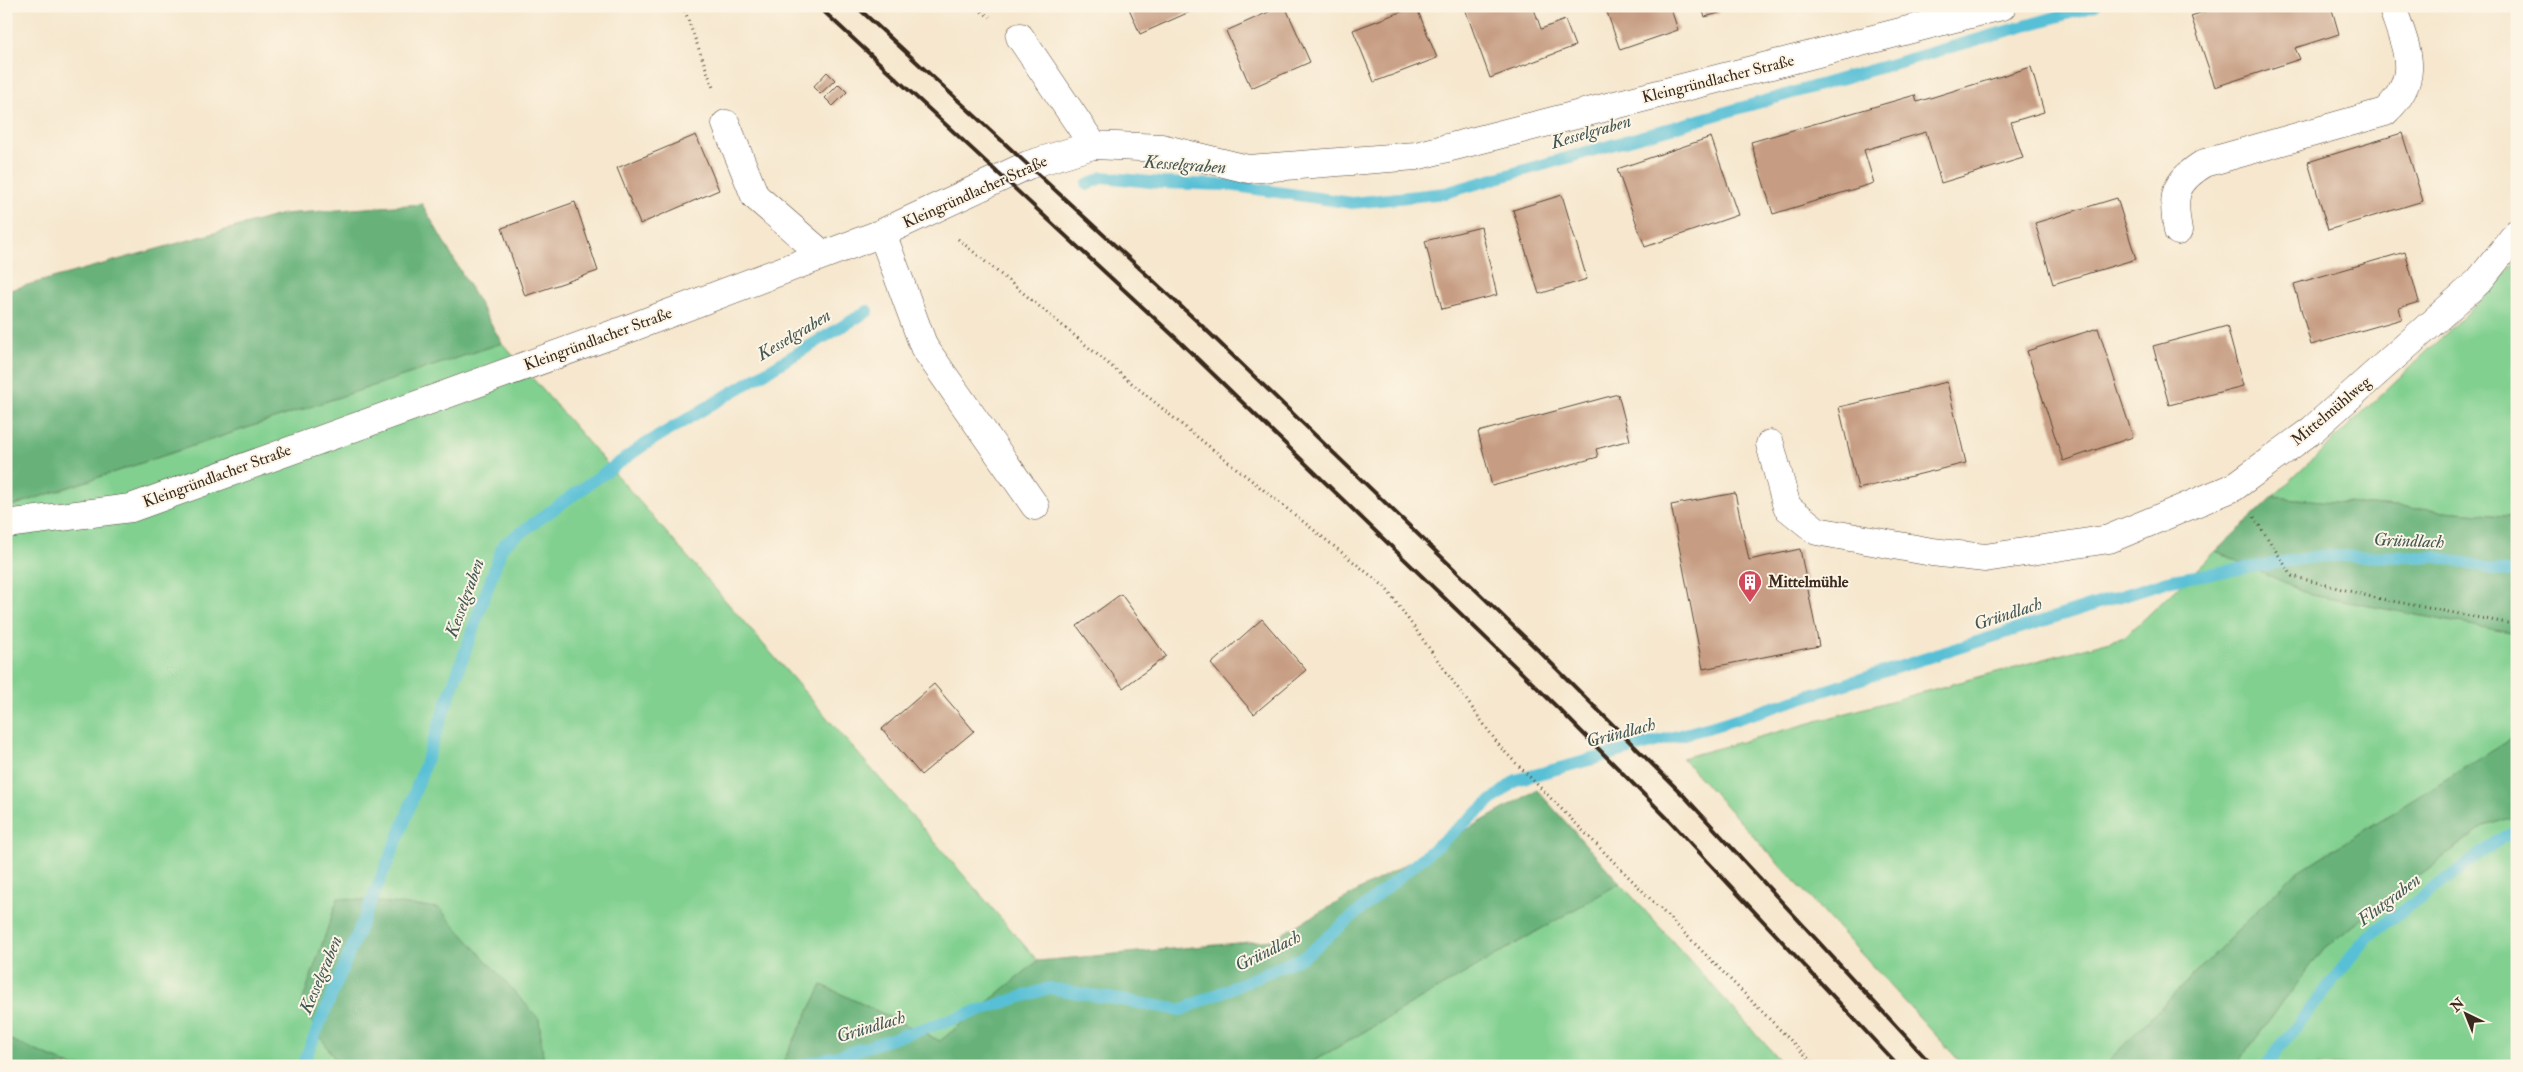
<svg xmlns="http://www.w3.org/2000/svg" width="2523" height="1072" font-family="'IM FELL Double Pica',serif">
	<rect width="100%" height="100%" fill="#fcf5e5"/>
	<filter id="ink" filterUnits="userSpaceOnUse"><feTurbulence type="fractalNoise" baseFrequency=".02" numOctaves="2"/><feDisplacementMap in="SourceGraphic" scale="10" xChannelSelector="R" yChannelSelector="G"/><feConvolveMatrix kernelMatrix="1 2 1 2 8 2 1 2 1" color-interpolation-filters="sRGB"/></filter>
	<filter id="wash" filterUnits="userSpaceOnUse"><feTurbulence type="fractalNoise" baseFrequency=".0096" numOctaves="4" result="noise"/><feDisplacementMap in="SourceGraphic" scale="20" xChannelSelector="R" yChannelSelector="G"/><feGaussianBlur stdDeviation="1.12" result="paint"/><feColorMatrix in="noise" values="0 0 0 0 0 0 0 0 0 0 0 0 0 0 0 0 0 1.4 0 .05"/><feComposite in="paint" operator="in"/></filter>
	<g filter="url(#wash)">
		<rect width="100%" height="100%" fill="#f6e7ce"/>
		<path fill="#81d090" stroke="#5e7d57" d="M2517,260V517L2273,497L2497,285Z
			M502,343L1038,961L940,1041L822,985L781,1066H544L539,1019L301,1005L339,1066H72L6,1038V508Z
			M2216,551L2312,595L2517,634V735L2294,874L2103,1066H1964L1682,758L2125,637Z
			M2517,816V1066H2235L2324,948L2484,826Z
			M1620,883L1785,1066H1305Z"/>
		<path fill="#68b27a" stroke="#526e4c" d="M422,204L502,343L6,508V291L283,214Z
			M2273,497L2517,517V634L2312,595L2216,551Z
			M2517,735V816L2484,826L2324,948L2235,1066H2103L2294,874Z
			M1537,790L1620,883L1305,1066H781L822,985L940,1041L1038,961L1271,940Z
			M338,898L439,908L539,1019L544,1066H339L301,1005Z
			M6,1038L72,1066H6Z"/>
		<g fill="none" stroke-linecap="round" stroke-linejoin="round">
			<path stroke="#59c0d6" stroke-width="12" d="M1087,185L1103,177L1160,183L1229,185L1352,203L1445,193L2094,6
				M302,1066L404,823L503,545L644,445L868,311
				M799,1066L845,1054L1049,988L1181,1010L1305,956L1516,780L1714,726L2171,580L2321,556L2437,557L2517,574
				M2265,1066L2367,937L2501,839L2517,832"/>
		</g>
		<g id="blocks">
			<path fill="#c69c82" d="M1128,6H1203L1140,34Z
				M1282,6H1285L1310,62L1251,88L1226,31Z
				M1416,6L1437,58L1374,82L1353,30Z
				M1464,6H1533L1541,29L1565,20L1575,46L1490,78Z
				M1605,6H1670L1678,30L1620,50Z
				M1701,6H1717L1719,13L1705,17Z
				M2220,6H2331L2339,34L2295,48L2300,59L2215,87L2191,16Z
				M2031,67L2044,112L2011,122L2023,158L1941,183L1926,132L1864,150L1874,183L1773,214L1751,142L1915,95L1917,102Z
				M827,72L835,80L820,94L813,87Z
				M839,84L847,92L833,106L825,98Z
				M2402,133L2423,201L2328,230L2308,162Z
				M696,135L719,190L640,224L617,168Z
				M1711,137L1738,215L1645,247L1617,169Z
				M1562,195L1587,279L1539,294L1513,210Z
				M2117,198L2136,259L2053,284L2035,223Z
				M575,202L598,271L525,296L502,228Z
				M1481,227L1497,295L1442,309L1425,241Z
				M2405,252L2419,302L2399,308L2402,319L2311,345L2294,284Z
				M2227,326L2243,386L2169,405L2153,346Z
				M2098,328L2133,437L2063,461L2027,351Z
				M1947,382L1966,463L1858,489L1839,407Z
				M1618,394L1630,440L1596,449L1598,457L1492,486L1478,432Z
				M1735,493L1749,560L1800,549L1819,646L1703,669L1671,505Z
				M1121,594L1166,656L1123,688L1077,626Z
				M1262,619L1306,670L1254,714L1211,664Z
				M934,684L974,731L921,775L882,729Z"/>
		</g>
	</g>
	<g filter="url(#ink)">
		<use href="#blocks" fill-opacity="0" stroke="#574638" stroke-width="1"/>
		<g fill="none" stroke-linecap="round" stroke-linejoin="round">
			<g stroke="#574638" stroke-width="29">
				<path id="minor" d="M1020,37L1093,145
					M726,124L755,196L823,255
					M2178,231C2172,196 2173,182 2205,163L2385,112C2423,77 2406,49 2392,6
					M882,233L924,347L1035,506
					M1770,444L1787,507L1817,531L1932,552L1985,558L2109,539L2234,487L2312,430L2479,281L2517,233
					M6,524L131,508L633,327L882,233L1028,165L1093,145L1162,148L1248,169L1416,156L2002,6"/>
			</g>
			<path stroke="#574638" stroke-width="3" stroke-dasharray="1 4" stroke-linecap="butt" d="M683,6L714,90
				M973,6L990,17
				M958,239L1181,424L1385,587L1501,748L1816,1066
				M2254,517L2292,576L2376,598L2517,625"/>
			<use href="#minor" stroke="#fff" stroke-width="28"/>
			<path stroke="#3b2a1e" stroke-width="4" d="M818,6L1178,340L1558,708L1669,820L1898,1066
				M856,6L1200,324L1538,650L1685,797L1933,1066"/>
		</g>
	</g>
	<defs>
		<g id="building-pin" transform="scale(1.25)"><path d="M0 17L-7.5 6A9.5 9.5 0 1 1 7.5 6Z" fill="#d1495b" stroke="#fcf5e5"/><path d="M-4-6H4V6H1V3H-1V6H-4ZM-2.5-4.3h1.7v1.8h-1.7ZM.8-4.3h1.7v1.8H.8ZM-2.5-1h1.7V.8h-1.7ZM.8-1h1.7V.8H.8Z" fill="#fff"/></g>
	</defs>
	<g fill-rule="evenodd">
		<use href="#building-pin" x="1750" y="582"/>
	</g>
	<g text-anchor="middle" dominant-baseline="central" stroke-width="4" stroke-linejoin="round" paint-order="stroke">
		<g font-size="16" fill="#3b2a1e" stroke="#fcf5e5">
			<text transform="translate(1718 79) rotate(-14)">Kleingründlacher Straße</text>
			<text transform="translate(975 192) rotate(-24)">Kleingründlacher Straße</text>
			<text transform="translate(598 339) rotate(-20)">Kleingründlacher Straße</text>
			<text transform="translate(2331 411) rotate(-40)">Mittelmühlweg</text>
			<text transform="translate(217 476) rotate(-20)">Kleingründlacher Straße</text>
		</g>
		<g font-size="16" font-weight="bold" fill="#3b2a1e" stroke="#fcf5e5" text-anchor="start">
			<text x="1768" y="582">Mittelmühle</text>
		</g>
		<g font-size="18" font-style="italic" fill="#445755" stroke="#fcf5e5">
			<text transform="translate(1591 132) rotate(-16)">Kesselgraben</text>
			<text transform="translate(1185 165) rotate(4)">Kesselgraben</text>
			<text transform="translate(794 335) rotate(-31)">Kesselgraben</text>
			<text transform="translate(2409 541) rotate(2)">Gründlach</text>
			<text transform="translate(465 598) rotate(-70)">Kesselgraben</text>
			<text transform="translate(2008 614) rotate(-18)">Gründlach</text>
			<text transform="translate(1621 733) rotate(-15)">Gründlach</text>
			<text transform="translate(2389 900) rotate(-37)">Flutgraben</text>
			<text transform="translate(1268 951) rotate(-26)">Gründlach</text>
			<text transform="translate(321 975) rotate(-67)">Kesselgraben</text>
			<text transform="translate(871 1027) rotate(-17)">Gründlach</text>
		</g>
	</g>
	<rect width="2523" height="1072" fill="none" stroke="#fcf5e5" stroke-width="25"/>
	<g transform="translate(2466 1014) rotate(317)" stroke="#fcf5e5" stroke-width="4" paint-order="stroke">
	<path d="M0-4L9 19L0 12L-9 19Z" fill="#3b2a1e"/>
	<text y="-8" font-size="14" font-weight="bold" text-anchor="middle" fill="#3b2a1e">N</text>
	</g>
</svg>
